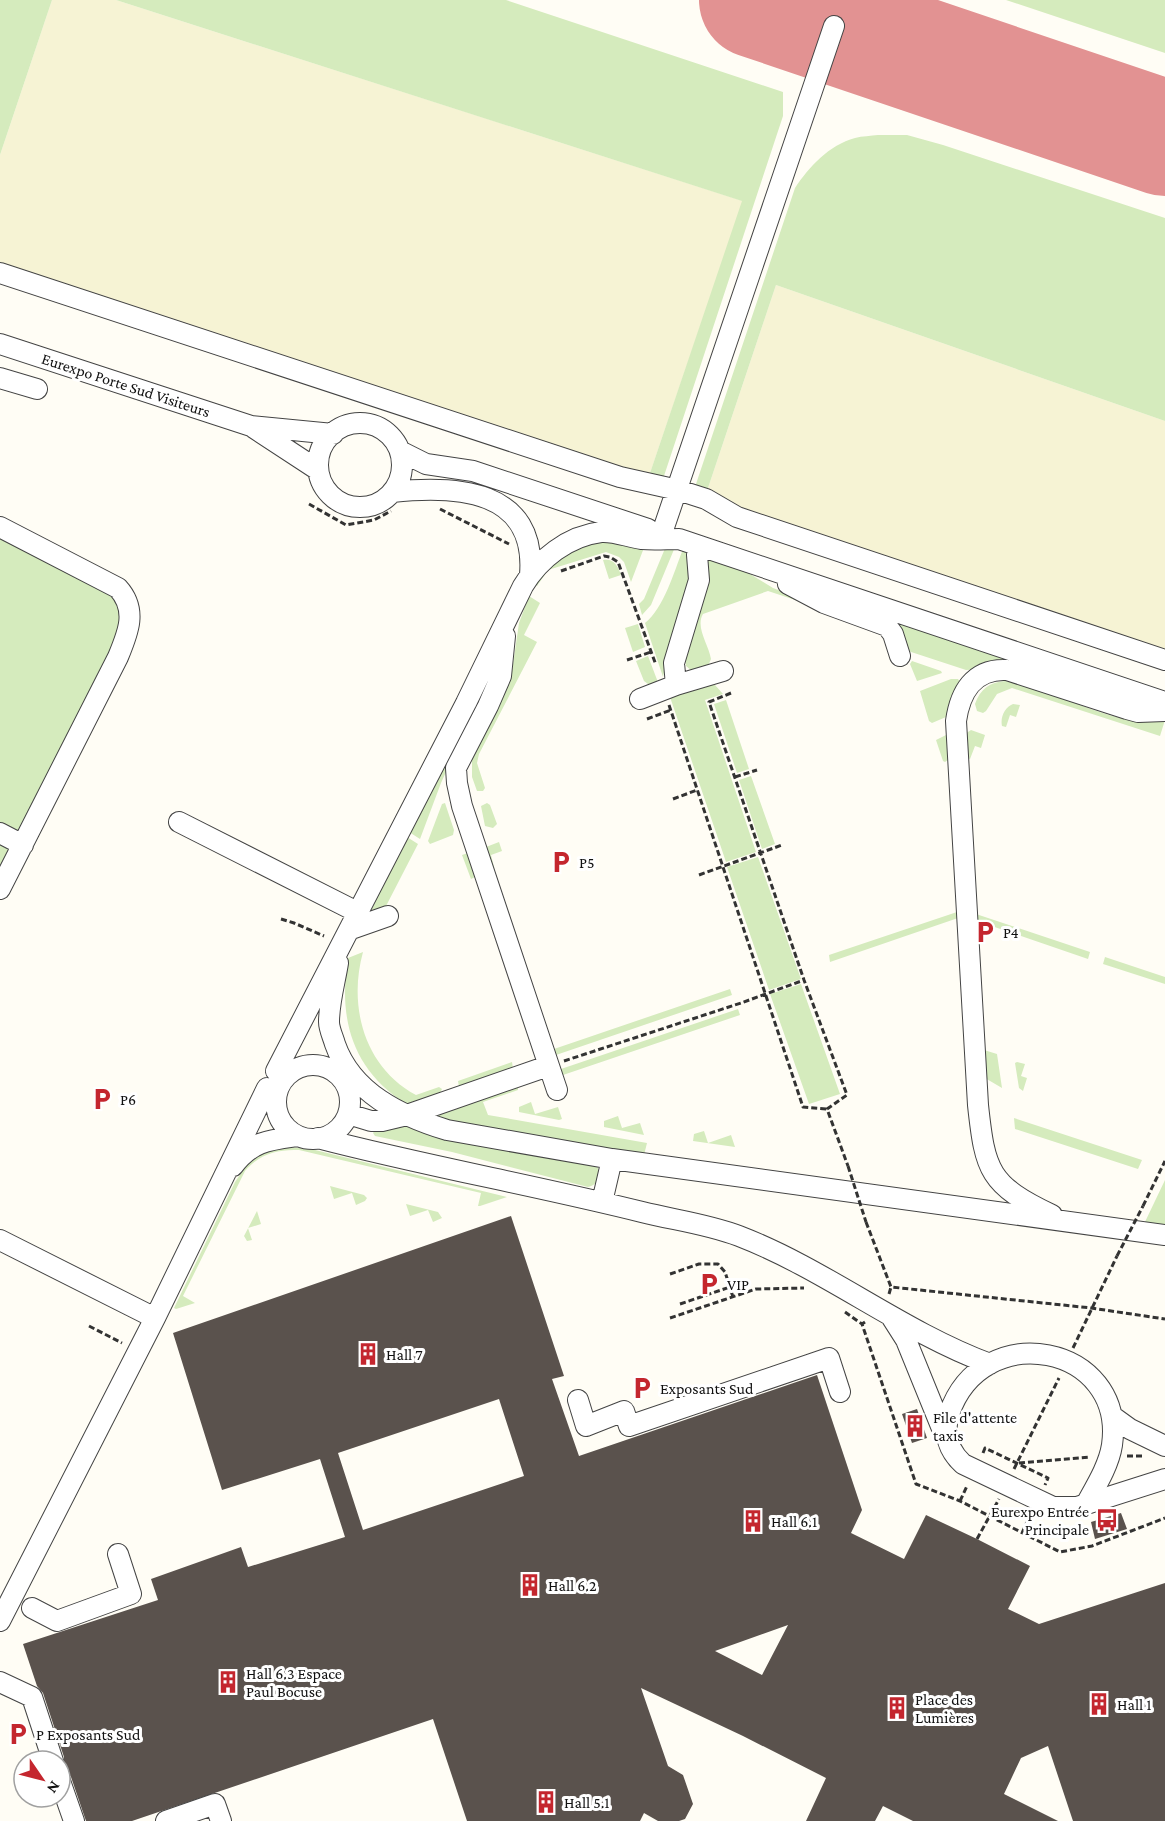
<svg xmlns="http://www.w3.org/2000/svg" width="1165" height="1821" font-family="'Crimson Pro',serif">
	<rect width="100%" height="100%" fill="#fffdf5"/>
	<path fill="#f6f3d4" d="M52,0H116L743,201L649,476L0,269V155Z
		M776,285L1165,421V655L725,507L707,491Z"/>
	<path fill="#d5ebbd" d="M0,0H52L0,155Z
		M116,0H506L783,92V116L663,479L649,476L742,201Z
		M1006,0H1165V53Z
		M878,135H907L943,145L1165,218V421L776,285L707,491L695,487L795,188C809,167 829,145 855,138C862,136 871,136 878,135Z
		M0,536L101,586C126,607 121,621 113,649L0,872Z
		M601,538L645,545L631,582L624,562L619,557L606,552L548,570L537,586L536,585C554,552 569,551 601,538Z
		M666,546L675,547L651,605L642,615L639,604L644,599Z
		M683,549L688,551L690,577L669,648L663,677L645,623C664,608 674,572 683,549Z
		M707,558L745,571L773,588L880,628L768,591L703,614C695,627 709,645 711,659L707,668L692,671L686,666L685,657Z
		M603,560C614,558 618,566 621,575L609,579Z
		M529,596L540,603L524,635L537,642L479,754L477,763L485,788L483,791H477L472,777V759L511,678L519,623Z
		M823,596L1029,665V667L966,670L905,650Z
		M638,624L645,647L633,652L625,628Z
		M648,656L659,685L652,687L644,681L636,661Z
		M912,661L941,671L942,673L917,681L910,664Z
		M951,679H958L960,682L946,717L932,723L929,721L920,691Z
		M1005,681C1055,688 1115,730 1165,720L1160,736L1012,688L997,694L986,711L983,713L977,711L975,704C980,689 990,682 1005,681Z
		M710,684L715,685L723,694L705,700L756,852L726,862L670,697Z
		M726,700L749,769L737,773L714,704Z
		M1013,704L1020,705L1016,717L1010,715L1006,727L1002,726C1000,717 1005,707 1013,704Z
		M971,730L985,735L981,748L975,746L970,759L968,758L965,734Z
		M946,735L948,736L949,759L945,762L943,761L936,740Z
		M456,741L459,743L441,783L420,839L409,832Z
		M751,776L775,844L762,849L739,780Z
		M445,803L454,830L453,835L430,844L428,841L442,804Z
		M487,803L490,805L497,824L493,828L485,826L481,806Z
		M407,837L418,844L385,908L370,913Z
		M499,842L502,851L491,855L495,871L486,847Z
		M468,853L477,876L471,879L462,855Z
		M758,857L801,979L769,990L727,867Z
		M957,912L958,918L830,962L829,955Z
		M973,913L1090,952L1088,959L974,920Z
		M363,952C348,1006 364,1067 416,1095L439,1087L442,1089L440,1093L406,1104C352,1069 338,1019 348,958Z
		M1105,957L1165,977V984L1103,964Z
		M801,984L840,1094L809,1104L770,994Z
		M730,989L732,995L556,1055L554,1049Z
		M738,1009L740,1015L563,1075L561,1069Z
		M984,1050L997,1054L1002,1088L985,1078Z
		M512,1062L513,1069L459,1087L458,1081Z
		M1017,1062L1025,1064L1021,1076L1027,1078L1023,1091L1019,1088L1015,1063Z
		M518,1085V1090L483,1102L488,1115L647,1143L644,1155L439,1119L434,1115Z
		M531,1102L535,1114L558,1107L562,1119L559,1120L519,1112V1107Z
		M618,1116L622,1128L640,1123L644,1135L604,1127V1121Z
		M1014,1118L1142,1160L1138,1169L1015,1129Z
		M401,1124L597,1166C602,1175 598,1185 588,1187L452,1152L375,1136L373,1133L375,1130Z
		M704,1131L708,1143L731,1135L735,1147L693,1141L694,1134Z
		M289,1147L311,1149L507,1197L480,1206H478L481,1193L299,1150C278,1149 259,1154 245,1171L183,1296L195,1303L176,1309L174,1308L235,1182L246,1166L260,1155L276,1148Z
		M1165,1180V1226L1144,1224Z
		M330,1186L364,1195L367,1198L365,1201L356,1205L352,1193L334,1199Z
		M406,1204L438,1212L442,1218L433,1222L428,1210L410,1216Z
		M257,1211L261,1224L248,1228L252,1240L247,1241L244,1236Z"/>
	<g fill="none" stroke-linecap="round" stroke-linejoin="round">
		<path stroke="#e29292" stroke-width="46" d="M901,0L913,21L952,66"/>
		<path stroke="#e29292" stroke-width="116" d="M757,0L1165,138"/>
	</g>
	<path fill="#5a524d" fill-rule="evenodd" d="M511,1216L564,1376L552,1379L579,1456L817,1375L862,1510L851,1533L904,1559L926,1515L977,1539L1030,1566L1008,1609L1039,1624L1165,1583V1821H1073L1048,1746L1021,1758L1004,1794L1058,1821H913L883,1806L875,1821H806L826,1778L743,1736L641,1688L668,1766L683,1775L693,1804L685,1819L679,1821H658L644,1813L640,1821H467L433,1719L132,1821H86L71,1777L64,1766V1757L43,1693L37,1686L23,1644L158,1600L151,1579L241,1547L248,1567L345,1537L320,1459L222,1490L173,1333ZM499,1399L524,1476L363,1530L338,1453ZM788,1625L762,1675L715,1651Z
		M917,1409L927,1438L912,1443L902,1414Z
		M1121,1513L1127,1529L1095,1539L1091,1522Z"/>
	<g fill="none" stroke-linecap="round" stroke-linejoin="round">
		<g stroke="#444" stroke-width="22">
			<path id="minor" d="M0,273L620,477L678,490L706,499L737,517L1165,660
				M0,344L251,426L333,434
				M0,378L37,389
				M318 465a42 42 0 1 1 84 0a42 42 0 1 1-84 0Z
				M254,428L318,470
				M400,451L426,464L473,471L648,529
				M392,492C456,485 537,489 530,575
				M0,527L118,588C138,610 128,633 118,657L0,889
				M662,533L834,26
				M699,546L697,555L699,580L674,663L676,685L723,671
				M788,584L824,603L887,626L893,634L900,656
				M505,636L501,676L488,706L456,768L457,783L462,806L557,1090
				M640,699L676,685
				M179,822L359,913
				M0,833L23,845
				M351,929L388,916
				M338,963C335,982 329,1002 329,1022C329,1029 333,1037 335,1044C352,1093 401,1116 447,1130L612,1159L1165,1235
				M276 1102a37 37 0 1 1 74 0a37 37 0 1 1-74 0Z
				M284,1079L276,1071L466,703L523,586C539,559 568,536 601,532C614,531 628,537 642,539C654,540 667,539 679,539L1165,702
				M348,1114L371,1121H382L407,1115L548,1066
				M318,1138C425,1166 534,1185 642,1212C674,1220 708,1224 739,1236C827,1270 901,1331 990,1364
				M233,1166C252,1141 269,1140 298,1136
				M602,1202L612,1159
				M1052,1215C989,1185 985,1171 978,1105L956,721C960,693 973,668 1007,670L1127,709L1138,712L1165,711
				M0,1240L155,1318
				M892,1318L906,1340L945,1436
				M578,1400L586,1426L624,1411L629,1426L829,1358L840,1392
				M1112,1416L1130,1429L1165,1446
				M1086,1504C1096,1486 1109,1465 1112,1445C1126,1345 982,1316 949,1414C943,1433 948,1450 963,1464L1053,1507H1077L1165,1479
				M32,1608L57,1621L131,1594L118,1554
				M0,1621L155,1318L267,1088L277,1091
				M0,1682L32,1697L53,1761
				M60,1781L74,1821
				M166,1821L215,1804L221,1821"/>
		</g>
		<path stroke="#333" stroke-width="3" stroke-dasharray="6 3" stroke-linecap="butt" d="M309,504L346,525L374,520L391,511
			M440,509L509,544
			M561,571L604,556L610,557L618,562L656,665
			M627,660L651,652
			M731,693L709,702L804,980L847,1095L827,1109L848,1166
			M669,705L803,1107L827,1109
			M647,719L671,710
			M735,777L757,770
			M673,799L697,790
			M699,875L782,845
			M281,919L294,923L324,936
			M564,1061L741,1003L804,980
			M1143,1206L1165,1161
			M866,1222L891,1287L1091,1308L1165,1319
			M670,1274L699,1264H718L725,1272L733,1297
			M889,1294L891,1287
			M680,1304L730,1287
			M845,1312L862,1324
			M670,1318L756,1289L804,1288
			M865,1322L862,1324L916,1484L960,1501L1060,1552L1092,1546L1165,1518
			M89,1326L122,1343
			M1073,1348L1117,1256
			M983,1453L985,1448L1048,1478L1045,1485
			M1127,1456H1144
			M1019,1463L1090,1457
			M1014,1469L1059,1378
			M960,1501L967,1486
			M1022,1533L1030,1515
			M977,1539L999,1499"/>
		<use href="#minor" stroke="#fff" stroke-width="20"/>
		<path stroke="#333" stroke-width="3" stroke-dasharray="6 3" stroke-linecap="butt" d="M848,1166L866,1222
			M1117,1256L1143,1206"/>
	</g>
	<defs>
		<g id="parking-bare" transform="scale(1.8)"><path d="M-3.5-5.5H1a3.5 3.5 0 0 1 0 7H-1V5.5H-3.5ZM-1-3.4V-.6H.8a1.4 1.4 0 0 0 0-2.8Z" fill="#c4262e" stroke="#fff" stroke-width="2.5" paint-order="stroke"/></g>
		<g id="building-bare" transform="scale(1.8)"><path d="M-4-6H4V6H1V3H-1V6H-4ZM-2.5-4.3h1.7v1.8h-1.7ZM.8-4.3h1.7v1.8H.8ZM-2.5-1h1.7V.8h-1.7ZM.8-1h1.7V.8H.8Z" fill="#c4262e" stroke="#fff" stroke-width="2.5" paint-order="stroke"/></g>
		<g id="bus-bare" transform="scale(1.8)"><path d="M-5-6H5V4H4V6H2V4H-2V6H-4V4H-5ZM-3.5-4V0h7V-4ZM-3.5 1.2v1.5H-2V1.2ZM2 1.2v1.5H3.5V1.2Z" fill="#c4262e" stroke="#fff" stroke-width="2.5" paint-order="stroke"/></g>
	</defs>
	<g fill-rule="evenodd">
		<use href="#parking-bare" x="561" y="862"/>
		<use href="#parking-bare" x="985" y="932"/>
		<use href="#parking-bare" x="102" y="1099"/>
		<use href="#parking-bare" x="709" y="1284"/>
		<use href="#building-bare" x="368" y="1354"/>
		<use href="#parking-bare" x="642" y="1388"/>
		<use href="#building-bare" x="915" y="1426"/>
		<use href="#bus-bare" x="1107" y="1520"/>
		<use href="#building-bare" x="753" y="1521"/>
		<use href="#building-bare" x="530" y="1585"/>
		<use href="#building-bare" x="228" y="1682"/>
		<use href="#building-bare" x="1099" y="1704"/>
		<use href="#building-bare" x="897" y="1708"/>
		<use href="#parking-bare" x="18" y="1734"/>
		<use href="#building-bare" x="546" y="1802"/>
	</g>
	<g text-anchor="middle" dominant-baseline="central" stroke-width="6" stroke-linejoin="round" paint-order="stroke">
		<g font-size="16" fill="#111" stroke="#fff">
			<text transform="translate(126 385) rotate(18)">Eurexpo Porte Sud Visiteurs</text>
		</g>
		<g font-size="16" fill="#111" stroke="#fff" text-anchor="start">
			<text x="579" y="862">P5</text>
			<text x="1003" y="932">P4</text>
			<text x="120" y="1099">P6</text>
			<text x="727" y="1284">VIP</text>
			<text x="386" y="1354">Hall 7</text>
			<text x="660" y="1388">Exposants Sud</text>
			<text x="933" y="1417">File d'attente<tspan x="933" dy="18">taxis</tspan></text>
			<text x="1089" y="1511" text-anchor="end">Eurexpo Entrée<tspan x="1089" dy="18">Principale</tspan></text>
			<text x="771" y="1521">Hall 6.1</text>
			<text x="548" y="1585">Hall 6.2</text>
			<text x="246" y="1673">Hall 6.3 Espace<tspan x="246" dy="18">Paul Bocuse</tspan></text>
			<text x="915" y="1699">Place des<tspan x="915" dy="18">Lumières</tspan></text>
			<text x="1117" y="1704">Hall 1</text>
			<text x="36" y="1734">P Exposants Sud</text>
			<text x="564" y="1802">Hall 5.1</text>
		</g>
	</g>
	<g transform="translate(42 1779) rotate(125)"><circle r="28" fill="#ffffff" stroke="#a0a0a0" stroke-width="1.5"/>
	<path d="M0-4.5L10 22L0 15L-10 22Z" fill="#c4262e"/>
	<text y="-9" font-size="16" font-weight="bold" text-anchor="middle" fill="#111111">N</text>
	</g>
</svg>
